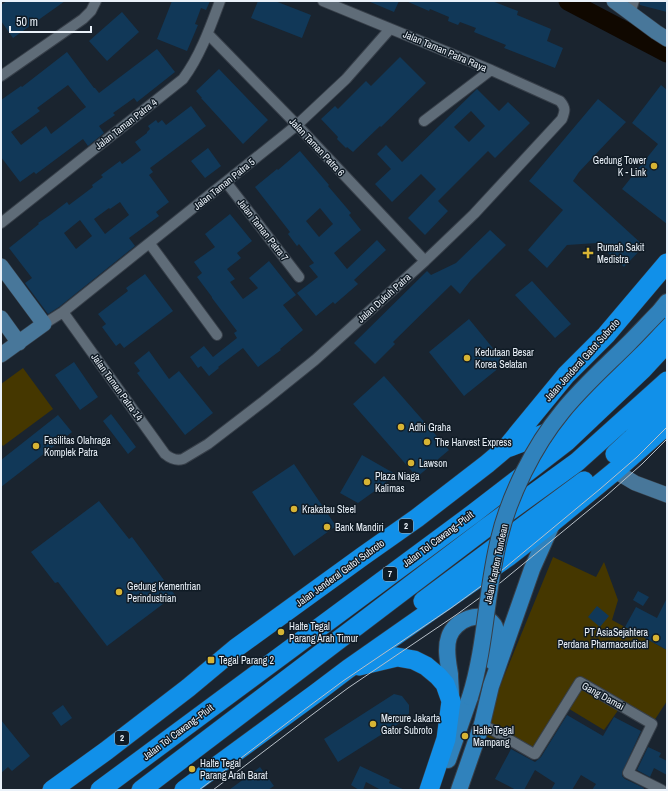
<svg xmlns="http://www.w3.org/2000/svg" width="668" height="791" font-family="'Archivo Narrow',sans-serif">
	<rect width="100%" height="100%" fill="#1a242f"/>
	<path fill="#453700" d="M23,368L53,409L3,446L1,443V384Z
		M553,557L596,577L604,562L618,600L612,620L667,650V701L652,724L619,709L604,730L566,707L534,755L482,735L484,725Z"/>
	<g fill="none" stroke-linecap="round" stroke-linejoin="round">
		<path stroke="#100800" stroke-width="19" d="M568,1L667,53"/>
	</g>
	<path fill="#113858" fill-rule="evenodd" d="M7,1H65L13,38L1,21V5Z
		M172,1H210L206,10L201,8L195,24L198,25L187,51L157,39Z
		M258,1H275L311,15L302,38L251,18Z
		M368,1H399L394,12Z
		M406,1H492L518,11L517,15L551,29L547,41L563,48L555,68L504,48L506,45L474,32L476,28L460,22L458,25L448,21L449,17L430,9L429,11Z
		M640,1H667V12L640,5Z
		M122,12L139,32L107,61L89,41Z
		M157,49L175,72L137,102L134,98L113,113L115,115L99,126L104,133L88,146L83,139L36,174L34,172L20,182L1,157V100L21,86L22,87L67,52L94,88H95L99,93ZM68,85L86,107L51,134L46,126L21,145L11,132L40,111L37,108Z
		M400,57L426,83L381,127L380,126L353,152L347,147L346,148L337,139L338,137L321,119L335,106L338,109L366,81L371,86Z
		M219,69L268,120L243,144L201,98H202L196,91Z
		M661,85L667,90V224L622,189L658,144L632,123Z
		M477,89L499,111L508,102L530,123L495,158L488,151L438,201L448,211L425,235L408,218L436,189L421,174L392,202L375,184L391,169L377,154L386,145L402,162ZM471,111L485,126L469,142L454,127Z
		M598,99L626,122L579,172L573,181L644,246L624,267L597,243L567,245L547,268L528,250L563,210L529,181Z
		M191,106L206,126L150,168L153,172L149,175L169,202L156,212L159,216L129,238L135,246L59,307L48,314L25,283L32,278L9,248L39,224L38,223L50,215L67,202L69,205L93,187L92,185L103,177L101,175L120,161L122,164L141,150L135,142L147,133V132L150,129L148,126L156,120L158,123L162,120L166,125ZM120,202L129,215L105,234L94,219L109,208L110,209ZM80,220L92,236L76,249L64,233Z
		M208,148L221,166L205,178L191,161Z
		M300,151L329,185L328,186L351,213L349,215L361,230L334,253L347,269L377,240L386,250L354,280L358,284L335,304L333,302L316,316L297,293L318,277L309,266L314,263L299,244L297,246L288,234L290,232L255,187L277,169L278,170ZM320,208L333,224L319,237L306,221Z
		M230,214L252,241L237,253L241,258L227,269L235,279L230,282L243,299L258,288L249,278L269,261L296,295L283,305L303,330L280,349L281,350L258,367L243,348L218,367L219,368L209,376L201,366L198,368L190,357L204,346L213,357L237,338L234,333L237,331L212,298V297L197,277L202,273L194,262L215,247L205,234Z
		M490,230L506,245L471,280L460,294L451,285L393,342L395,344L375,364L354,343L427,271L431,275L456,263Z
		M145,274L173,311L124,348L120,343L116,346L102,327L106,324L98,314L128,291L126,288Z
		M532,281L571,324L555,338L515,295Z
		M469,319L505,363L464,396L429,352Z
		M149,351L169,379L179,371L213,413L185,435L137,373L140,371L134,363Z
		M74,362L98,397L80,410L55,375Z
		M384,376L449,450L417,477L353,404Z
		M111,414L136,447L128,454L103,421Z
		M58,415L72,432L1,487V460Z
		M362,455L397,475L358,503L340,493Z
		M294,464L336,526L294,556L252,492Z
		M99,501L129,539L132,537L175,595L107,646L58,582L55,583L31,552Z
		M638,591L649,597L643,606L633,600Z
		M667,598V650L625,627L636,607L657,618Z
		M597,606L609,616L600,627L588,617Z
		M394,694L402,696L409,705V713L406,719L338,762L324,739Z
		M63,705L72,718L61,726L52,713Z
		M567,715L603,736L614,717L641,731L622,773V776L625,779L644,788L643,790H592L596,784L581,775L572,790H551L555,783L535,770L524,790H516L495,779L511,749L535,762L541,757Z
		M1,720L30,756L12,771L8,767L1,773Z
		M648,747L661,753L659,757L667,761V775L654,768L650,777L637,770Z
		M360,766L390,780L389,783L405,790H381L366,782L363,790H359L351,785Z
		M260,767L274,786L268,790H229Z"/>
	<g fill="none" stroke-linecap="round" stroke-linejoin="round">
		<g stroke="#373f49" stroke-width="12">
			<path id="street" d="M630,13L634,1
				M208,34L297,125L425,261
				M1,76L83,19L91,11L96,1
				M424,121L491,70
				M226,182L299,277
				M1,223L183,79C200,56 210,28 220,1
				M150,244L217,335
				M63,312L165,454C171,459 176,461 183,459L208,444L264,401L315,360L425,261L474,214L562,119C565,111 566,108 560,101L491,70L323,1
				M44,324L63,312L297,125L346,79L390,29
				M482,724L534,754H535L580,682L652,724L628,773L662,790"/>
		</g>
		<g stroke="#373f49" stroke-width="16">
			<path id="secondary" d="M614,1L656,32L667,39
				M1,266L44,324L1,355
				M1,318L19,343
				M615,471L635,483L667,495"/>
		</g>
		<g stroke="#373f49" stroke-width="18">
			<path id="primary" d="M659,312L667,302
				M451,695C451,688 450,681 450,674C448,662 445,648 449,637C454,620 482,608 494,625C499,633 494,653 493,662
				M448,760L470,697
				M459,790L482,724L491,686L532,569L553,522"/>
		</g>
		<g stroke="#373f49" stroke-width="20">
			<path id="highway" d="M507,448C524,441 543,436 558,427C576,416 591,401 605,387C627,366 647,344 667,322
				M615,454C633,438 652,420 667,401
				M423,601L584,481
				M359,666L397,657L414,660L426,666L438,676L445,684L451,701L446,739L429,790
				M52,790L106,751L188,688L236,648L363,556L417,518L487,464L506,448L566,375L606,335L667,263
				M100,790L474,513L566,442L643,369L667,343
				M141,790L486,528L577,462L667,381
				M184,790L315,694L348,669L508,557L553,522L615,471L667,425"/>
		</g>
		<use href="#street" stroke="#5f6c78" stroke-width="10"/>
		<use href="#secondary" stroke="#48779a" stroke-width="15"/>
		<use href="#primary" stroke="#3082bc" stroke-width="16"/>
		<use href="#highway" stroke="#1190e9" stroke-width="19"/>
		<path stroke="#b8c0c8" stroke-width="1" d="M199,790L304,710L343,681L451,608L495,576L600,489L637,457L667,427
			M213,790L309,717L348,688L456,615L500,583L606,496L642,464L667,439"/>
		<g stroke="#373f49" stroke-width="18" stroke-linecap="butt">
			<path id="primary-bridge" d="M470,697C486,646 486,591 499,539C509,496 534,446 562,412C582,387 606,366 629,343C639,333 649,322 659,312"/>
		</g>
		<use href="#primary-bridge" stroke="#3082bc" stroke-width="16"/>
	</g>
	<g fill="#d7b434" stroke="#101b25" stroke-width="1.5">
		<circle cx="654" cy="166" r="4"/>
		<path d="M586 247h4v4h4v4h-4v4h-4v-4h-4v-4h4z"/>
		<circle cx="467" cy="358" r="4"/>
		<circle cx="401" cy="427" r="4"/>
		<circle cx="427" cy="442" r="4"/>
		<circle cx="36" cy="446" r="4"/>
		<circle cx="411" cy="463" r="4"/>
		<circle cx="367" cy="482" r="4"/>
		<circle cx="294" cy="509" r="4"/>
		<circle cx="327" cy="527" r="4"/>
		<circle cx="119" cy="592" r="4"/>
		<circle cx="281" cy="632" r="4"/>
		<circle cx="656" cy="638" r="4"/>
		<rect x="207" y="656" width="8" height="8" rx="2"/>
		<circle cx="373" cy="724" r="4"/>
		<circle cx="465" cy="736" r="4"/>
		<circle cx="192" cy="769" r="4"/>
	</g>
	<g text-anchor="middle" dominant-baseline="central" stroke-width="3" stroke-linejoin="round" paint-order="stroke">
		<g fill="#101b25" stroke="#a9b1b9" stroke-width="1">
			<rect x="399" y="519" width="14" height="14" rx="3"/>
			<rect x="383" y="567" width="14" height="14" rx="3"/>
			<rect x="115" y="731" width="14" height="14" rx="3"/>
		</g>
		<g font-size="9" font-weight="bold" fill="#eaf1f9">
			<text x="406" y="526">2</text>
			<text x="390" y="574">7</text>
			<text x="122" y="738">2</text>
		</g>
		<g font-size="10" fill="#eaf1f9" stroke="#101b25">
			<text transform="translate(445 51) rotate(23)">Jalan Taman Patra Raya</text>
			<text transform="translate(126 124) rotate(-38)">Jalan Taman Patra 4</text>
			<text transform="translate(317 147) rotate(47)">Jalan Taman Patra 6</text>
			<text transform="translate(224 184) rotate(-39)">Jalan Taman Patra 5</text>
			<text transform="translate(263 230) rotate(52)">Jalan Taman Patra 7</text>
			<text transform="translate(384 298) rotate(-42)">Jalan Dukuh Patra</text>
			<text transform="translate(582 360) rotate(-48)">Jalan Jenderal Gatot Subroto</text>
			<text transform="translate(117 387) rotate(54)">Jalan Taman Patra 14</text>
			<text transform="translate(438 539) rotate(-37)">Jalan Tol Cawang–Pluit</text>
			<text transform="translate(496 564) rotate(-78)">Jalan Kapten Tendean</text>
			<text transform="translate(340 573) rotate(-36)">Jalan Jenderal Gatot Subroto</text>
			<text transform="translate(603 696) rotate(29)">Gang Damai</text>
			<text transform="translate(178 732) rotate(-37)">Jalan Tol Cawang–Pluit</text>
		</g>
		<g font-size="10" fill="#eaf1f9" stroke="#101b25" text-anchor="start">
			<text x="646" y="160" text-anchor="end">Gedung Tower<tspan x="646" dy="12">K - Link</tspan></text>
			<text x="597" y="247">Rumah Sakit<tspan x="597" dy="12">Medistra</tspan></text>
			<text x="475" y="352">Kedutaan Besar<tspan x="475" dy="12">Korea Selatan</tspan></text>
			<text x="409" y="427">Adhi Graha</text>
			<text x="44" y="440">Fasilitas Olahraga<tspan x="44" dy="12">Komplek Patra</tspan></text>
			<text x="435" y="442">The Harvest Express</text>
			<text x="419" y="463">Lawson</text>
			<text x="375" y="476">Plaza Niaga<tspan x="375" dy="12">Kalimas</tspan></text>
			<text x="302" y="509">Krakatau Steel</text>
			<text x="335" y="527">Bank Mandiri</text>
			<text x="127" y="586">Gedung Kementrian<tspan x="127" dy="12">Perindustrian</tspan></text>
			<text x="289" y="626">Halte Tegal<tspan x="289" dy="12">Parang Arah Timur</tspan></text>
			<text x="648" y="632" text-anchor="end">PT AsiaSejahtera<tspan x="648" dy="12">Perdana Pharmaceutical</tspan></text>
			<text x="219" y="660">Tegal Parang 2</text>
			<text x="381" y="718">Mercure Jakarta<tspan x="381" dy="12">Gator Subroto</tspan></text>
			<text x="473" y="730">Halte Tegal<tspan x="473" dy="12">Mampang</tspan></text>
			<text x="200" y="763">Halte Tegal<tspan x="200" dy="12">Parang Arah Barat</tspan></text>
		</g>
	</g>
	<rect width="668" height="791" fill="none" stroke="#eaf1f9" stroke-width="4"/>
	<path d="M10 26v6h81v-6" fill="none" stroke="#eaf1f9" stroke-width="2"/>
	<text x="16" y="26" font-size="12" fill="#eaf1f9" stroke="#101b25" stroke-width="3" paint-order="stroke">50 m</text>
</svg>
